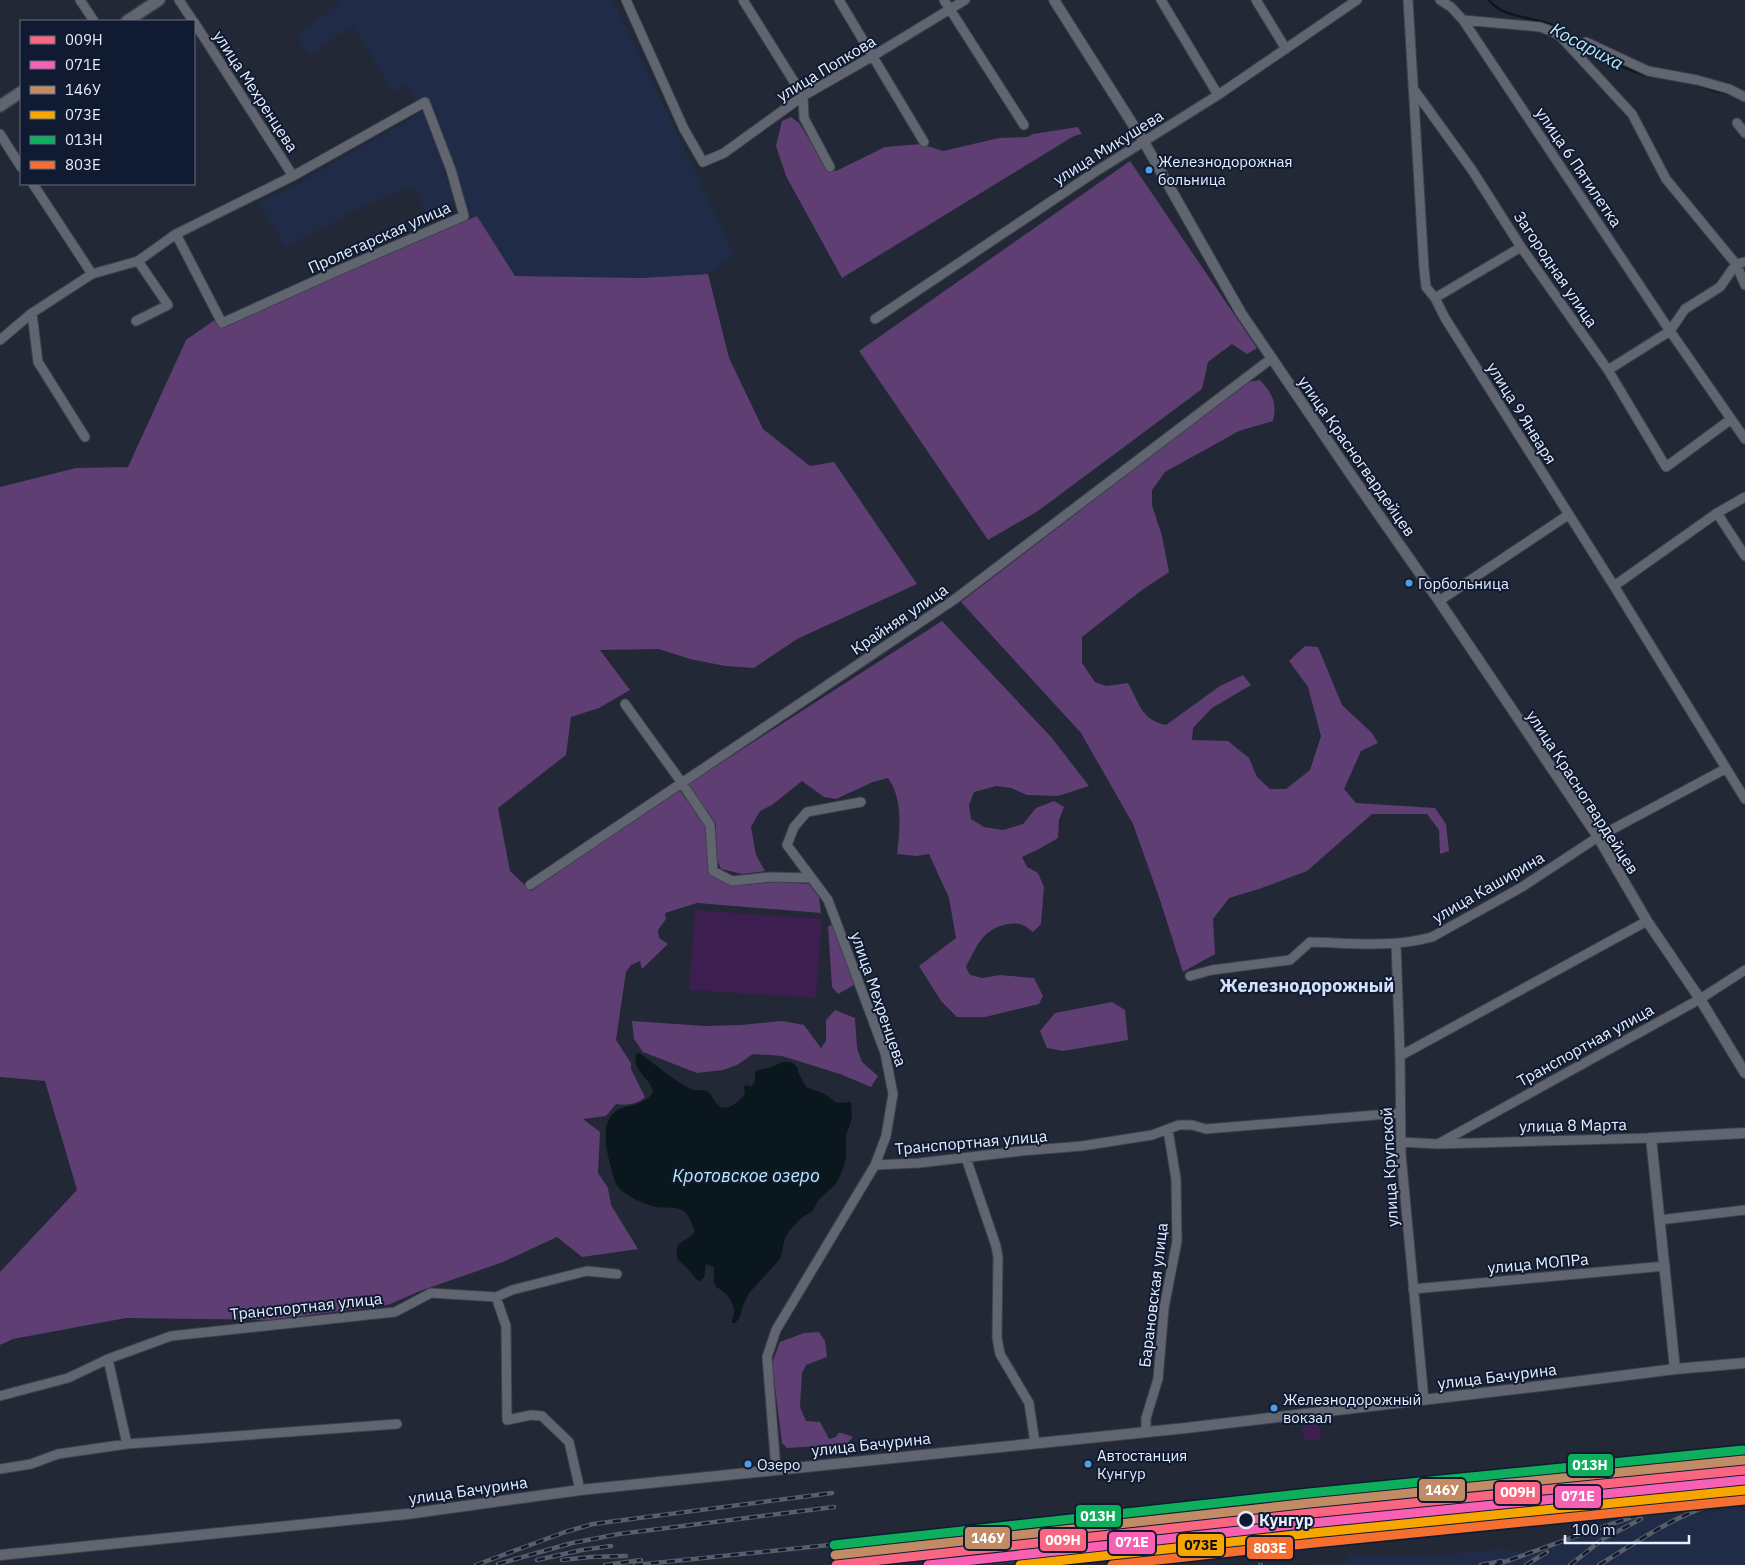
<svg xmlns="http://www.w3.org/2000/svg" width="1745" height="1565" font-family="'IBM Plex Sans',sans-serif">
	<rect width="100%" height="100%" fill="#222835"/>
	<path fill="#1f2b47" d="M338,0H613L735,255L708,274L642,278L515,276L477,216L469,219L454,170L426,99L418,102L405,85L393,92L353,25L310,55L296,35L340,3Z
		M423,111L455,201L425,212L414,186L373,202L285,247L259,203L299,183Z
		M1690,1501L1696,1515L1738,1507L1745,1511V1565H1311V1563H1347L1348,1554L1378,1556L1448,1554L1502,1549L1526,1552L1625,1515L1661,1506Z"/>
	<path fill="#3d1e51" d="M695,910L822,919L816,998L689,990Z
		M1308,1422H1315L1320,1427L1321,1436L1316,1441L1309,1442L1303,1437L1302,1428Z"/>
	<path fill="#5e3e73" d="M791,117L799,123L828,170L836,171L885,147L921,144L943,151L999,138L1027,137L1033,134L1078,127L1082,134L1074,136L842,278L786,176L776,146L782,121Z
		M1130,161L1257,348L1247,354L1232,344L1208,362L1202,389L1038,511L988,540L859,351Z
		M477,216L515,276L642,278L708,274L729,358L763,429L810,466L834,462L917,584L797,639L754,668L725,666L690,659L659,649L600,650L630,690L599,708L571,717L566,755L498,808L510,871L531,891L679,789L706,827L709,874L732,885L779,882L809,884L819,897L821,913L697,903L665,913L666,919L658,930L659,938L668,944L642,969L640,961L631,965L626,972L616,1040L631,1063V1069L645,1097C638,1104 626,1106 616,1104L606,1116L583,1119L600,1132L598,1173L608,1188L611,1205L638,1249L582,1257L557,1237L503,1262L420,1291L388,1305L270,1320L126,1318L13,1339L0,1345V1272L77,1190L45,1081L0,1077V487L76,468L128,467L186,340L216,319L225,327L340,275Z
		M1260,380C1273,394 1277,403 1273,421L1239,431L1165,472L1152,490V505L1162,536L1169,572L1142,590L1082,637V663L1095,682L1106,686L1128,683C1140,704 1141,720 1166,725L1220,686L1243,675L1251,685L1212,708L1193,728L1192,740L1228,741L1249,758L1257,777L1270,789H1286L1310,770L1321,736L1308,687L1289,661L1305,646L1318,647L1342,705L1372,733L1378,743L1361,751L1344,789L1356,803L1435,808L1446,824L1449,851L1440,854L1439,830L1427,814H1372L1307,871L1259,889L1229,898L1213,919L1215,954L1183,972L1160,900L1133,824L1081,733L961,602L1248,382Z
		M942,621L1052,738L1089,786L1058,796L1027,795L1011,788L996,786L974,792L969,805L971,819L984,827L1003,830L1023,824L1036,808L1054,801L1064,807L1059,820L1058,838L1039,849L1022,857L1027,867L1038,873L1044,887L1041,924L1033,932C1025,925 1018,922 1008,924C982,929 977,946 966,967L970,975L982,978L1000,975L1034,978L1043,996L1039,1004L985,1017H957L941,1001L919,966L956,938L949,898L929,854L917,856L897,854C900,829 903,799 888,778L873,782L836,799L824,797L802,781L772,805L760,811L751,827L756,855L765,871L742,874L721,869L716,857V824L688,784Z
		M834,925L854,985L838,994L832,987L828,926Z
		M1112,1002L1125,1010L1128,1040L1063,1051L1047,1048L1040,1031L1055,1013Z
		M835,1010L855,1018L857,1048L862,1062L878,1076L871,1087L840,1074L782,1056L753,1054L737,1065L723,1070L697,1073L643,1052L634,1039L632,1021L705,1026L741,1025L782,1021L804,1025L821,1048L826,1041V1020Z
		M819,1332L825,1341L827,1357L806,1365L802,1373L800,1407L806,1421L820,1422L829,1439L836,1437L838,1433H842L853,1437L848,1443L839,1445L787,1448L782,1443L772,1363L780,1342L804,1333Z"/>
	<path fill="#0a171c" d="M639,1053C657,1065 672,1080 691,1089C696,1091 702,1089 706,1091C711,1093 713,1099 716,1103C726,1115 738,1102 745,1094L744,1087L746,1085L751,1087L755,1081V1072L758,1070L772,1067L782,1062H791L797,1067L799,1074L806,1087L823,1093L837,1103L851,1102L852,1118L846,1135V1157L844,1166L840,1176L835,1185L818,1200L813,1211L801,1218L789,1231L785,1238L780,1259L749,1293L742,1308L740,1317L735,1323H732C732,1318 734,1315 734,1310C733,1300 725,1291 716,1287L714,1282V1267L706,1264L704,1278L700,1281L697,1280L688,1269L678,1260C672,1239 687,1243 695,1232C692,1224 689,1212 680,1209C673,1207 664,1208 656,1207C644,1204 622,1195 616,1184C610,1164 593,1118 622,1108C635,1104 644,1104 653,1093C652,1078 632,1073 636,1054Z"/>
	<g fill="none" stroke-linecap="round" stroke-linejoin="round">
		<path stroke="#0a171c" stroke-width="2.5" d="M1489,0C1502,18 1530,16 1549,24C1561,28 1571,39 1582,45C1602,58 1626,70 1649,76
			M1679,80L1690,83
			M1696,84L1716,91L1731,94"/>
		<g stroke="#3d424d" stroke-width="11">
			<path id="minor" d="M80,0L94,21
				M179,0L193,21
				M626,0L684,129L703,162L724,153L803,96L873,56L965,0
				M743,0L803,96L804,118L830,167
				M839,0L924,142
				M944,0L1024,125
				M1161,0L1218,95
				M1256,0L1286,49
				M1408,0L1424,268L1426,287L1435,298L1445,318L1614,586L1745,799
				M1440,0L1451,7L1463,20L1540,27L1551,31L1560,36L1632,114L1666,179L1736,264L1745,285
				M1463,20L1670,331L1745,439
				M194,22L293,176
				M1586,42L1648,71L1697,80L1729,89L1745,97
				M1415,91L1472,170L1521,247L1608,370L1666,467L1730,420
				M1737,123L1745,133
				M0,134L21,167
				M33,184L92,274
				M1435,298L1521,247
				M32,313L38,362L85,437
				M875,319L1095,172L1218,95L1357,0
				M136,321L168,305L138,261
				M0,340L32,313L92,274L138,261L176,234L293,176L425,102L451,170L464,216L337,271L222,323L176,234
				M1608,370L1670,331L1685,309L1720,287L1736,264L1745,262
				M1717,513L1745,556
				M1614,586L1717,513L1745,497
				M1439,601L1568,515
				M625,704L682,783L710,825L713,871L732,881L770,877L812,878
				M530,885L955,599L1272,358
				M1396,944L1400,1056L1401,1154L1424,1400
				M1190,976L1212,970L1290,960L1310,942C1351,943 1393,948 1432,937L1522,887L1598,837L1725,769
				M1400,1056L1647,921
				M1401,1142L1438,1144L1651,1138
				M1438,1144L1700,999L1745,970
				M966,1158L996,1246L998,1257L997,1338L1000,1354L1029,1403L1035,1443
				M875,1165L919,1163L1021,1151L1082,1146L1152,1135L1179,1125H1192L1206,1129L1400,1113
				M1659,1220L1745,1210
				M1413,1289L1665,1266
				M496,1297L506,1326L507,1420L531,1415L542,1416L569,1442L580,1490
				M108,1359L127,1444
				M0,1396L68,1378L108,1359L171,1336L395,1312L431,1293L496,1297L512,1290L587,1271L617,1274
				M1146,1432V1418L1158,1379L1164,1308L1177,1241L1176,1179L1168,1130
				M0,1469L31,1464L58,1454L127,1444L397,1424
				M776,1469L767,1357L776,1330L875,1165L886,1136L893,1094L885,1053L828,900L787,845L794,827L807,812L861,802"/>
		</g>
		<g stroke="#3d424d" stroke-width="12">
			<path id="tertiary" d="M1054,0L1144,142L1241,313L1349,472L1439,601L1598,837L1647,921L1700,999L1745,1073
				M1675,1369L1651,1138L1745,1133
				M0,1555L407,1514L580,1490L1186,1428L1541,1386L1675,1369L1745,1363"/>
		</g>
		<g stroke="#3d424d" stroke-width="14">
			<path id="secondary" d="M127,21L159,0
				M0,106L21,92"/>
		</g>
		<use href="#minor" stroke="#60656f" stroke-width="9"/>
		<use href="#tertiary" stroke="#60656f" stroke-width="10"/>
		<use href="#secondary" stroke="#60656f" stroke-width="11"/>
		<g stroke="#595e68" stroke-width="4.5">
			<path id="rail" d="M537,1560L582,1550L611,1546
				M562,1560L590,1557L626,1556
				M498,1564L572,1543L619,1534L834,1507
				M476,1565L565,1532L593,1524L832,1493
				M605,1565L641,1560
				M635,1565L974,1530
				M964,1565L1558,1503L1700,1480
				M1260,1565H1261
				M1481,1565L1502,1561
				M1495,1565C1577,1538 1657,1500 1745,1495
				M1526,1565L1547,1552
				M1570,1565L1603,1539L1641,1519
				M1599,1565C1635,1543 1671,1518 1711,1505"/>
		</g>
		<use href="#rail" stroke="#101b32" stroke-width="2.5" stroke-dasharray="8" stroke-linecap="butt"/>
		<g stroke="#101b32" stroke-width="12">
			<path id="rail-1" d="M836,1565L1311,1513L1745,1470"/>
		</g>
		<g stroke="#101b32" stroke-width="12">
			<path id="rail-2" d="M928,1565L1312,1523L1745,1480"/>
		</g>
		<g stroke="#101b32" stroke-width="12">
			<path id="rail-3" d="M835,1555L1310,1503L1744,1460"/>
		</g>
		<g stroke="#101b32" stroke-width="12">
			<path id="rail-4" d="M1020,1565L1313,1533L1745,1490"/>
		</g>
		<g stroke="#101b32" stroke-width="12">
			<path id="rail-5" d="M834,1545L1309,1493L1743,1450"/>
		</g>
		<g stroke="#101b32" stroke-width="12">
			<path id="rail-6" d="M1112,1565L1314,1543L1745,1500"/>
		</g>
		<use href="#rail-1" stroke="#fa6682" stroke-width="9"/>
		<use href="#rail-2" stroke="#f860b3" stroke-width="9"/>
		<use href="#rail-3" stroke="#c18c65" stroke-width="9"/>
		<use href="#rail-4" stroke="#f7a600" stroke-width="9"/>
		<use href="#rail-5" stroke="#0daf5c" stroke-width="9"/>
		<use href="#rail-6" stroke="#f46f30" stroke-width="9"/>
	</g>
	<g fill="#4d9ee5" stroke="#101b32" stroke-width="2">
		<circle cx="1149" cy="170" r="4.5"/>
		<circle cx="1409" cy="583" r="4.5"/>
		<circle cx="1274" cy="1408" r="4.5"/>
		<circle cx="748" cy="1464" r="4.5"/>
		<circle cx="1088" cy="1464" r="4.5"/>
	</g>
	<circle fill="#101b32" stroke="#e5eefe" stroke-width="2.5" cx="1246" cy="1520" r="8"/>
	<g text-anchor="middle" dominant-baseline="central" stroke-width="4" stroke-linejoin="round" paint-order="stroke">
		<g font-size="15" fill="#e5eefe" stroke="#101b32" text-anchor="start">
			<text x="1158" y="161">Железнодорожная<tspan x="1158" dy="18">больница</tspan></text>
			<text x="1418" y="583">Горбольница</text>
			<text x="1283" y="1399">Железнодорожный<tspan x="1283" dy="18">вокзал</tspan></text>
			<text x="1097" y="1455">Автостанция<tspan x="1097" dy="18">Кунгур</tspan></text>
			<text x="757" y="1464">Озеро</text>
		</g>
		<g font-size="16" fill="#e5eefe" stroke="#101b32">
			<text transform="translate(826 68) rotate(-31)">улица Попкова</text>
			<text transform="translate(256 91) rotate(57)">улица Мехренцева</text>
			<text transform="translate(1108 147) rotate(-32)">улица Микушева</text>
			<text transform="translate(1579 167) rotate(56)">улица 6 Пятилетка</text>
			<text transform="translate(379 237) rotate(-24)">Пролетарская улица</text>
			<text transform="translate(1556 269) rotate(56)">Загородная улица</text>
			<text transform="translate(1522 413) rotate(58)">улица 9 Января</text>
			<text transform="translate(1357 456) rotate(55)">улица Красногвардейцев</text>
			<text transform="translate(899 619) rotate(-34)">Крайняя улица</text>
			<text transform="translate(1583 792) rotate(57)">улица Красногвардейцев</text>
			<text transform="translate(1488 887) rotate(-30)">улица Каширина</text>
			<text transform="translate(879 999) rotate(71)">улица Мехренцева</text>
			<text transform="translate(1585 1045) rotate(-29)">Транспортная улица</text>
			<text transform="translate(1573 1125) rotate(-1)">улица 8 Марта</text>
			<text transform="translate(971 1142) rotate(-5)">Транспортная улица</text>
			<text transform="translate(1389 1167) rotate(-93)">улица Крупской</text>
			<text transform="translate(1538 1263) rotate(-5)">улица МОПРа</text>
			<text transform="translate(1153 1295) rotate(-83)">Барановская улица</text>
			<text transform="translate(306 1306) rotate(-6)">Транспортная улица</text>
			<text transform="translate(1497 1376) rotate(-7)">улица Бачурина</text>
			<text transform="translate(871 1444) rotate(-6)">улица Бачурина</text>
			<text transform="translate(468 1490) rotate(-8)">улица Бачурина</text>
		</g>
		<g font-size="16" font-weight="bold" fill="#e5eefe" stroke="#101b32" text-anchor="start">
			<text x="1259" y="1520">Кунгур</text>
		</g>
		<g font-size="18" font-style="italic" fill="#bdedfb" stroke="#101b32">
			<text transform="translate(1587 46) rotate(28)">Косариха</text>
			<text x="746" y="1175">Кротовское озеро</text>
		</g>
		<g font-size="18" font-weight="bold" fill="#d4e1fb" stroke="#101b32">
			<text x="1307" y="985">Железнодорожный</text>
		</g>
	</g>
	<g stroke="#101b32" stroke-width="2">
		<rect x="1567" y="1453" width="47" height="24" rx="5" fill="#0daf5c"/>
		<rect x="1418" y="1478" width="48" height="24" rx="5" fill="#c18c65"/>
		<rect x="1494" y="1481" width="47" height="24" rx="5" fill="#fa6682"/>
		<rect x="1554" y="1485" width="48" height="24" rx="5" fill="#f860b3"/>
		<rect x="1075" y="1504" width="47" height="24" rx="5" fill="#0daf5c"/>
		<rect x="964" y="1526" width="47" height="24" rx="5" fill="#c18c65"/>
		<rect x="1039" y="1528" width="48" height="24" rx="5" fill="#fa6682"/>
		<rect x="1108" y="1531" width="48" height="24" rx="5" fill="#f860b3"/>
		<rect x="1177" y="1533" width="48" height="24" rx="5" fill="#f7a600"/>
		<rect x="1246" y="1536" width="48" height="24" rx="5" fill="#f46f30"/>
	</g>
	<g font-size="14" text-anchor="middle" font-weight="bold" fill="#fff">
		<text x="1590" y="1470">013Н</text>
		<text x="1442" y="1495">146У</text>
		<text x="1518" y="1497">009Н</text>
		<text x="1578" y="1501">071Е</text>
		<text x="1098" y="1521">013Н</text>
		<text x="988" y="1543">146У</text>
		<text x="1063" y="1545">009Н</text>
		<text x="1132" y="1547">071Е</text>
		<text x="1270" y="1553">803Е</text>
	</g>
	<g font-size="14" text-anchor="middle" font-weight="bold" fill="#111">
		<text x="1201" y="1550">073Е</text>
	</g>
	<rect x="20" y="20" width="175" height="165" fill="#101b32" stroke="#656f84"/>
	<rect x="30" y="36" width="25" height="8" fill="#fa6682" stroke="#656f84"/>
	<text x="65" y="45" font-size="15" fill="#e5eefe">009Н</text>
	<rect x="30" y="61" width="25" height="8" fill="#f860b3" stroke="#656f84"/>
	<text x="65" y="70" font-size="15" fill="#e5eefe">071Е</text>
	<rect x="30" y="86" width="25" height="8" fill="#c18c65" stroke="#656f84"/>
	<text x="65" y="95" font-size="15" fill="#e5eefe">146У</text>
	<rect x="30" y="111" width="25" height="8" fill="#f7a600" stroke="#656f84"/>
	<text x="65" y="120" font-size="15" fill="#e5eefe">073Е</text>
	<rect x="30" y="136" width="25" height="8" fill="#0daf5c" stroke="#656f84"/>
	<text x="65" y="145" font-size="15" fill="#e5eefe">013Н</text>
	<rect x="30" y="161" width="25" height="8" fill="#f46f30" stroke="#656f84"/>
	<text x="65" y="170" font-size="15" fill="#e5eefe">803Е</text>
	<path d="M1565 1535v8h124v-8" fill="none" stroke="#e5eefe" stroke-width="2.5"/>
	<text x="1572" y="1535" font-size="15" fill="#e5eefe" stroke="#101b32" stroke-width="4" paint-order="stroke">100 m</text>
</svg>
